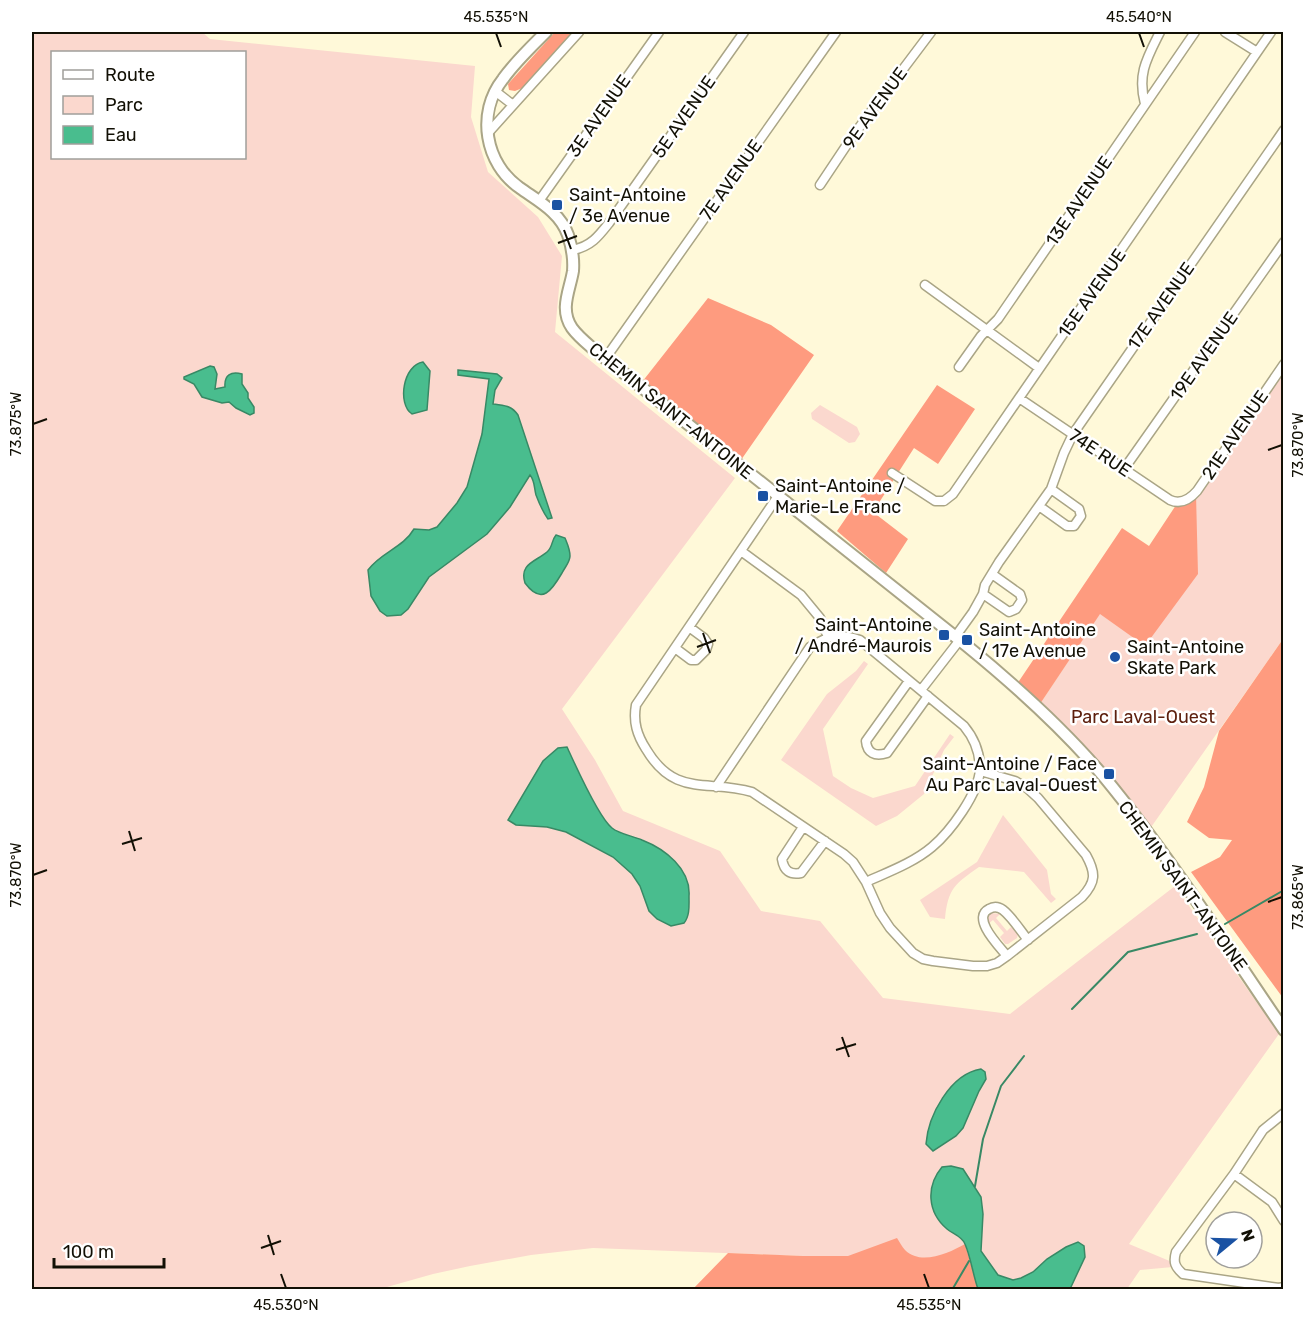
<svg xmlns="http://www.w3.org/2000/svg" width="1315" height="1321" font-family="Rubik,sans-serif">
	<rect width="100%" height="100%" fill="#fff9d9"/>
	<path fill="#fbd8ce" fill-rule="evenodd" d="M32,32H202L210,39L475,66L471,117L488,172L538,217L562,256L555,332L735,478L562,709L595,760L623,811L720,851L761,911L820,921L883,998L1010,1014L1175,886L1279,1034L1129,1244L1172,1262L1173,1267L1140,1270L1127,1289L820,1290L803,1256L593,1248L531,1255L470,1266L433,1274L380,1289H32ZM52,52H244V158H52Z
		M1283,367V639L1147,833L1038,707L1100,613L1196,494Z
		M820,405L857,427L860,434L855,442L849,443L812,419L811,413Z
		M864,661L868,664L823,729L833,776L851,788L873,798L915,786L950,734L954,737L944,750L924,794L897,816L876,826L781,760L827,694L856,671Z
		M1003,815L1047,870L1051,894L1056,899L1051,903L1024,872L979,867C955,884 948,888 945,919L930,917L920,900L977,862Z
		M991,913L1000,914L996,918L1007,931L1011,927L1018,934L1017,938L1008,944H1005L1000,937L1004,933L993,920L988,924L987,919Z"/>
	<path fill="#fe9b7f" d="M555,32H575L525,87L515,91L509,90L508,84Z
		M708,298L771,325L814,355L741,460L642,382Z
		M937,385L975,409L938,464L914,448L873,512L908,539L886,573L837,531Z
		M1196,494L1198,574L1145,646L1100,614L1038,707L1013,690L1122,528L1149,546L1178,502Z
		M1283,639H1284L1283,998L1191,872L1220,857L1232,840L1209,838L1187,822L1204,787L1219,731Z
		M897,1238C899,1241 902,1247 905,1250C921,1266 949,1253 965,1244L978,1289L692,1290L728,1253L803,1256H848Z"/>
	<path fill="#49bd8e" stroke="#388965" stroke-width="1.5" d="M423,362L430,371L427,410L412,414C397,404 403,365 423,362Z
		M210,366L214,367L217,374L215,389L225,387C224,375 231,371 242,374V384L248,393V398L254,407V413L250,415L236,408L229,402L222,403L202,397L194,384L184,379V377Z
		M458,370L497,374L502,378L495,390L493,404C505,406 511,405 518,415L552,518L548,519C543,512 539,503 536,495C534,488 535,481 530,475L510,507L487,534L429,577L408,609L401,615L387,616L380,611L371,596L368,570C381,552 403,548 414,529L429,530L437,527L457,503L467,487L482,434L489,379L458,375Z
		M556,535L565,538C567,543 570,549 570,556C570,562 565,567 562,573C552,590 542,606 525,583C519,564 535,562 547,552C553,547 551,541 556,535Z
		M567,747C575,764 598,817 612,828C619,834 633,836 642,840C665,849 691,869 689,896C689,905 690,916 684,923L671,926L657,919L649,911L640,886L632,874L613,857L566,832L547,827L516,825L508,820L543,761L558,748Z
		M981,1069L985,1072L986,1079L979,1091L963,1128L956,1136L933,1151L926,1144C928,1116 950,1074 981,1069Z
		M951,1166L963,1169L981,1197L983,1214L981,1251L998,1275L1013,1280L1021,1278L1033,1272L1047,1259L1066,1247L1078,1242L1084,1246L1085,1257L1070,1289H978C973,1275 971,1258 965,1244C962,1236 953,1234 947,1229C927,1212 926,1186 942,1167Z"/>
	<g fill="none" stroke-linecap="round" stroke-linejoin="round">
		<path stroke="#388965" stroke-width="2" d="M1225,924L1284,890
			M1072,1009L1128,952L1197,934
			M975,1186L983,1139L1001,1086L1024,1056
			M952,1290L969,1261"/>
		<g stroke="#aaa586" stroke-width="11">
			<path id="minor" d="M1225,32L1257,52
				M495,91L513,105
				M1145,104C1137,74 1147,58 1160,32
				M488,133L579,32
				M820,185L852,137L931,32
				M539,201L659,32
				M573,250C591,246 598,237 609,223L744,32
				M925,285L1039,368
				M605,359L836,32
				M959,367L981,336L998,319L1195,32
				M1019,398L1170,500C1181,505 1190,499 1197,491L1284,364
				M1124,469L1284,242
				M892,473L935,501H944L953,494L1271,32
				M778,496L636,705C633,722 637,735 646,749C675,798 707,779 752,792L844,854L853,862L866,882L880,913L890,928L913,953L923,959L933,961L973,966H987L997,963L1007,956L1082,897C1096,882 1096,873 1086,855L1038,798L1027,788L1015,781L980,771
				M1039,506L1067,526H1074L1081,516L1079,509L1051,489
				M741,551L801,595L820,618L828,637
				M983,594L1009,612L1016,609L1022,600L1020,594L992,574
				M955,637L973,612L983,594L985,585L999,562L1051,489L1064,453L1073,434L1284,130
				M675,648L691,660H696L706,650L708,644L704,638L689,627
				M909,681L866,741C867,753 875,757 887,753L928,696
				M921,690L959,641
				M716,787L810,647C830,635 837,633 860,640L964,726C974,738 980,752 980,769C979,793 950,832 932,847C913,863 888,872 866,882
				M803,827L782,859C784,871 790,875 801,873L825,841
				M1007,956C999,946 971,918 989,909C994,906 999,907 1003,910C1012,917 1020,930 1028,940
				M1284,1113L1263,1130L1234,1174L1176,1252C1173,1262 1175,1267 1183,1274L1279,1288L1284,1287
				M1234,1174L1272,1202L1284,1221"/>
		</g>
		<g stroke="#aaa586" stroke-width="14">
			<path id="tertiary" d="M546,32C531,47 515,62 503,79C476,113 485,164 520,188C538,201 560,212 568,235C572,247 574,258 573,271C570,290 559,309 572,328C577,335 584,341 591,347L967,646C1016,686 1064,729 1105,778C1170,857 1226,945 1284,1030"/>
		</g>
		<use href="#minor" stroke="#fff" stroke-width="8"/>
		<use href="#tertiary" stroke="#fff" stroke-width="10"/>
	</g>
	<path fill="none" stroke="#121005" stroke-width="2" d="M496,33L501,47M1139,33L1144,47M564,230L571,249M558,243L577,236M33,424L47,419M1268,450L1282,445M703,633L710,653M697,647L716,640M129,831L135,851M122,844L142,838M33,875L47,870M1268,902L1282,897M842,1037L849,1057M836,1050L856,1044M268,1235L274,1255M261,1248L281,1241M281,1274L286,1288M924,1274L929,1288"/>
	<g fill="#1a52a3" stroke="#fff" stroke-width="2">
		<rect x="551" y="199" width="12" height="12" rx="3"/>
		<rect x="757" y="490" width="12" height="12" rx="3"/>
		<rect x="938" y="629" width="12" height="12" rx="3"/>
		<rect x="961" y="634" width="12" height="12" rx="3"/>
		<circle cx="1115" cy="657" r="6"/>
		<rect x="1103" y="768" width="12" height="12" rx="3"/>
	</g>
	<g text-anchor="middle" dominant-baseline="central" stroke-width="5" stroke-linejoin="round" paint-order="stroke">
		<g font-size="18" fill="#121005" stroke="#fff">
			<text transform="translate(875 108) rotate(-54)">9E AVENUE</text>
			<text transform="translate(599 116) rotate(-55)">3E AVENUE</text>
			<text transform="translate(684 117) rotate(-55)">5E AVENUE</text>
			<text transform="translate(731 180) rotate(-55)">7E AVENUE</text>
			<text transform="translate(1079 201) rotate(-56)">13E AVENUE</text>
			<text transform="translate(1092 293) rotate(-55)">15E AVENUE</text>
			<text transform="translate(1161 306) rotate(-55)">17E AVENUE</text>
			<text transform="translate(1204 356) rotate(-55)">19E AVENUE</text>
			<text transform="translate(671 411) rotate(39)">CHEMIN SAINT-ANTOINE</text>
			<text transform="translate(1235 435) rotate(-56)">21E AVENUE</text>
			<text transform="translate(1100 453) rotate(34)">74E RUE</text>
			<text transform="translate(1183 886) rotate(54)">CHEMIN SAINT-ANTOINE</text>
		</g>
		<g font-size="18" fill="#121005" stroke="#fff" text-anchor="start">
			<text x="569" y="195">Saint-Antoine<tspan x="569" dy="21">/ 3e Avenue</tspan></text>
			<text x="775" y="486">Saint-Antoine /<tspan x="775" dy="21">Marie-Le Franc</tspan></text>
			<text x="932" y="625" text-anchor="end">Saint-Antoine<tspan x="932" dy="21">/ André-Maurois</tspan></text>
			<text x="979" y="630">Saint-Antoine<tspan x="979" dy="21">/ 17e Avenue</tspan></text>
			<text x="1127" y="647">Saint-Antoine<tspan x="1127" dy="21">Skate Park</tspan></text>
			<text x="1097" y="764" text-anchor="end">Saint-Antoine / Face<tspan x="1097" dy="21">Au Parc Laval-Ouest</tspan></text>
		</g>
		<g font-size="18" fill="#5d200e" stroke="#fff">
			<text x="1143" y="717">Parc Laval-Ouest</text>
		</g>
	</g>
	<rect width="1315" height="1321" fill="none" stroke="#ffffff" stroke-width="66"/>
	<rect x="51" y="51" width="195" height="108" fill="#ffffff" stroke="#a09f9b" stroke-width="1.5"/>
	<rect x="63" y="70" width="30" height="9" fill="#ffffff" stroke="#a09f9b" stroke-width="1.5"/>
	<text x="105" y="81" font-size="18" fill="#121005">Route</text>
	<rect x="63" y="96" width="30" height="18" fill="#fbd8ce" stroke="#a09f9b" stroke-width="1.5"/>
	<text x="105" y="111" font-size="18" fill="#121005">Parc</text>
	<rect x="63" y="126" width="30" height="18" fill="#49bd8e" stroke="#a09f9b" stroke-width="1.5"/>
	<text x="105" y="141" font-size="18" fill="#121005">Eau</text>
	<g transform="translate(1234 1240) rotate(71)"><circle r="28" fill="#ffffff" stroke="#a09f9b" stroke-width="1.5"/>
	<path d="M0-4.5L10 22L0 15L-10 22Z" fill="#1a52a3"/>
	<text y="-9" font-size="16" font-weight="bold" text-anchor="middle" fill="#121005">N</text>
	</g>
	<path d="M54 1258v9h110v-9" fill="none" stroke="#121005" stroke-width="3"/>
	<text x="63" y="1258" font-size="18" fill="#121005" stroke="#ffffff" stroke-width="4.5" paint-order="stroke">100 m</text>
	<rect x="33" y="33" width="1249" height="1255" fill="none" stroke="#121005" stroke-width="2"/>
	<g font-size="15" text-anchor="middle" fill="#121005">
		<text x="496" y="22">45.535°N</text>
		<text x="1139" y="22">45.540°N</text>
		<text transform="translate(16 424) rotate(-90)" y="5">73.875°W</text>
		<text transform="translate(1298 445) rotate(-90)" y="5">73.870°W</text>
		<text transform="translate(16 875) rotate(-90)" y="5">73.870°W</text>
		<text transform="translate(1298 897) rotate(-90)" y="5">73.865°W</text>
		<text x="286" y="1310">45.530°N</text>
		<text x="929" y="1310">45.535°N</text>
	</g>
</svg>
